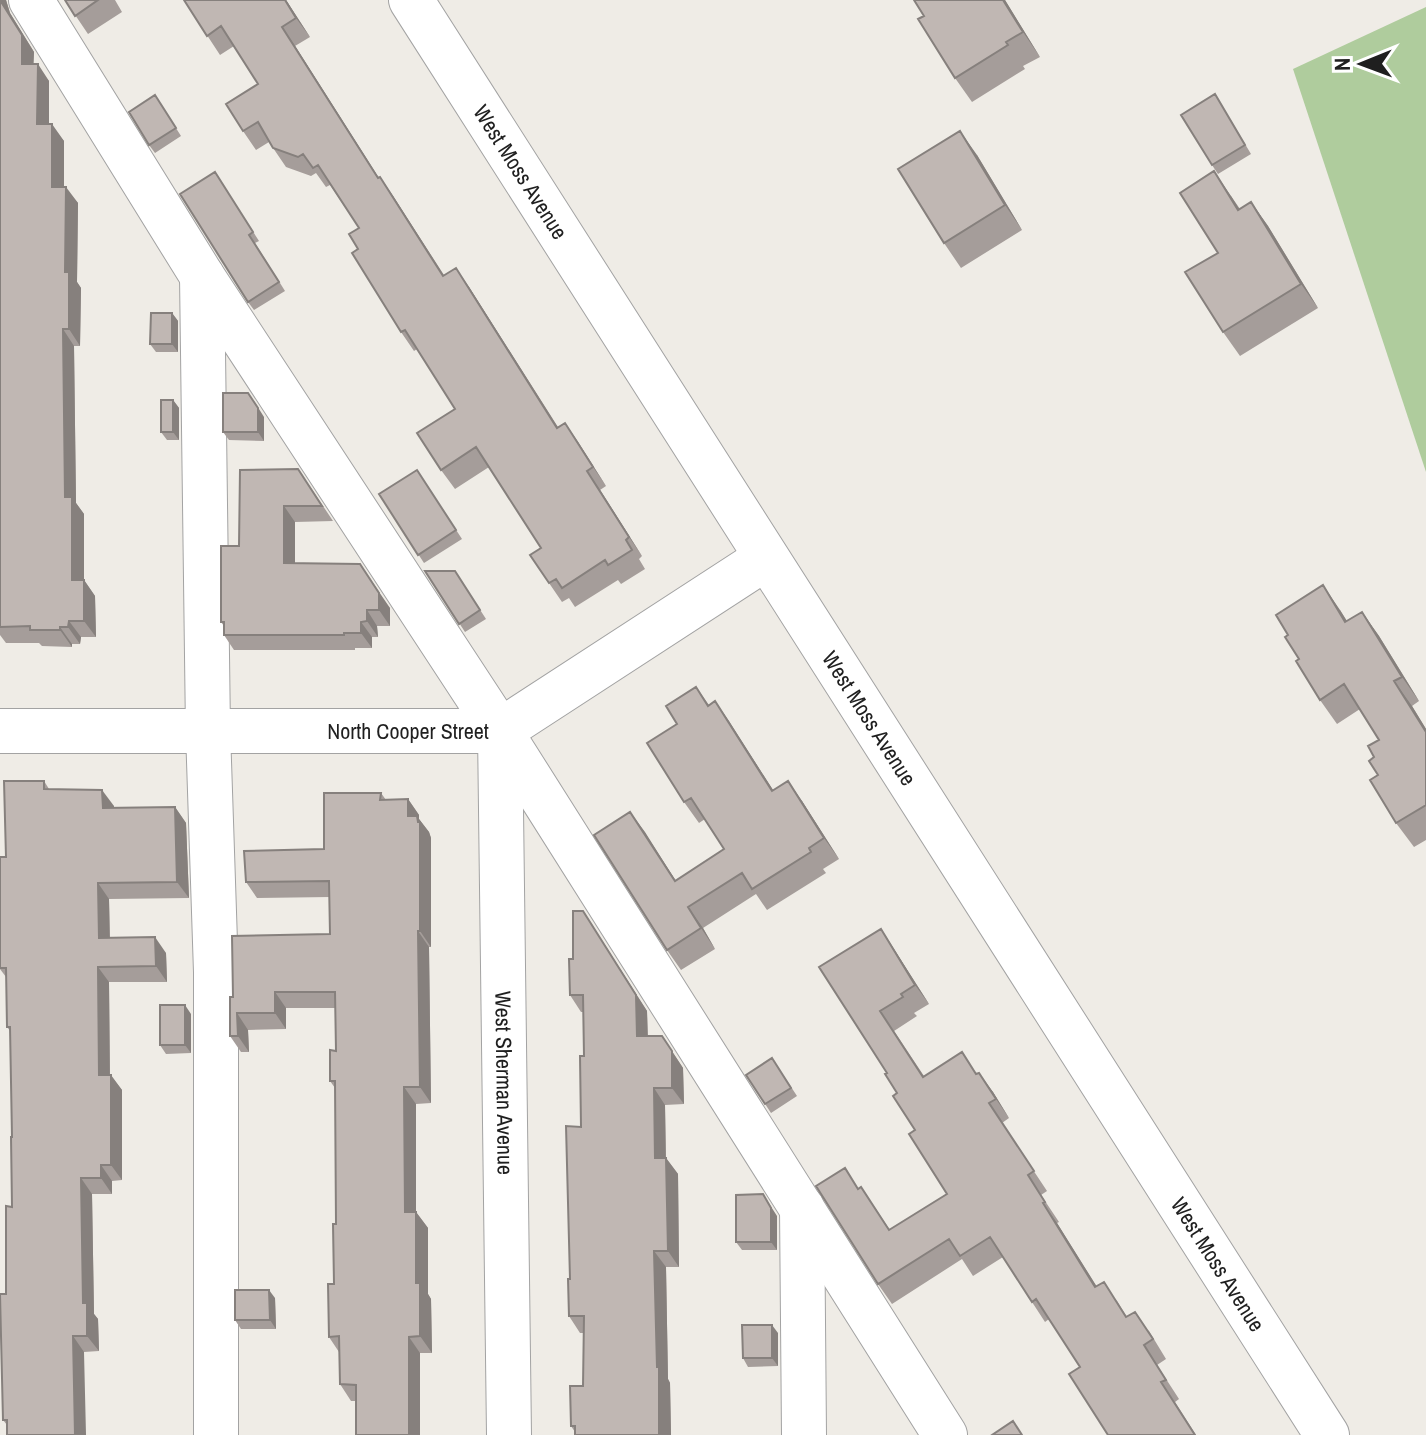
<svg xmlns="http://www.w3.org/2000/svg" width="1426" height="1435" font-family="'Archivo Narrow',sans-serif">
	<rect width="100%" height="100%" fill="#efece6"/>
	<path fill="#afcc9d" d="M1426,7V472L1293,69Z"/>
	<g fill="none" stroke-linecap="round" stroke-linejoin="round">
		<g stroke="#a3a3a3" stroke-width="46">
			<g id="minor">
				<path d="M31,0L202,276L500,731L945,1435"/>
				<path id="s1" d="M411,0L1327,1435"/>
				<path d="M202,276L208,731L216,972V1435"/>
				<path id="s2" d="M0,731H500L766,558"/>
				<path id="s3" d="M500,731L509,1435"/>
				<path d="M802,1208L804,1435"/>
			</g>
		</g>
		<use href="#minor" stroke="#fff" stroke-width="44"/>
	</g>
	<path fill="#a59d9a" d="M0,0H6L10,13L34,52L33,64L49,81V124L64,141V187L78,203L77,282L81,288L80,346H74L76,503L84,514V580L95,596L96,637H81L80,644H72V647L42,646L39,643H6L0,635Z
		M65,0H115L122,12L88,34Z
		M184,0H286L310,37L295,46L378,177H380L393,196L444,275L469,287L558,427L565,423L578,442L606,486L600,490L642,556L639,559L645,569L621,584L618,580L575,607L569,598L562,602L549,583L541,548L489,467L455,489L441,470L455,409L417,349L414,351L401,332L358,249L359,228L330,185L326,187L316,173L311,176L286,167L269,142L256,150L243,131L258,84L234,46L220,55Z
		M914,0H1005L1040,57L1023,66L1025,69L972,102L955,78L924,16Z
		M1215,94L1251,154L1218,174L1212,165Z
		M155,95L181,136L155,153L149,145Z
		M977,155L1022,230L961,268L944,243Z
		M215,172L259,241L255,243L285,291L254,310L248,302Z
		M1231,196L1240,209L1251,202L1268,226L1318,308L1240,356L1223,332L1218,253Z
		M172,313L178,321V352H156L150,344Z
		M173,400L179,408V440H167L161,432Z
		M264,417V441L229,440L223,432Z
		M417,470L462,539L424,563L379,494Z
		M309,485L333,521L295,522V563L390,608V626H377L378,637H372V648H355V650H234L224,635V626L221,622L239,546Z
		M425,571H455L486,619L465,632Z
		M1340,610L1347,621L1362,612L1379,636L1419,701L1412,706L1426,729V840L1414,847L1396,823L1378,775L1374,757L1379,740L1360,709L1337,724L1320,700L1299,659Z
		M696,687L709,705L715,701L773,790L802,801L839,859L823,869L826,873L767,910L756,894L703,928L715,949L681,970L667,950L630,812L676,881L724,849L705,819L699,823L684,802L677,724Z
		M44,781L49,789L114,806V808L175,807L186,823L189,898L109,899L110,938L166,953L167,982H109L110,1075L122,1090V1180L112,1181V1194H92L94,1314L98,1319L99,1351L84,1352L7,1425L3,1420L6,1294L12,1207V1137L11,1032L7,1027L6,977L0,969L6,857Z
		M381,793L386,800L408,799L419,815V819L429,832L431,838V947H429L431,1103L416,1104V1212L428,1228V1294L431,1299L432,1353H420L356,1401H351L340,1384L339,1352L329,1337L334,1284L336,1224L335,1088L330,1081L336,1051L335,1008H286V1029L248,1030L249,1052H241L230,1036L233,997L330,934V897L257,898L246,882L324,849Z
		M583,911L647,1011L648,1036H662L683,1068L684,1104L665,1105L666,1158L678,1174L679,1267H666L668,1379L670,1383L671,1435H575V1432L571,1426L583,1386L584,1333H580L569,1316L570,1279L581,1127L584,1056L583,1012H581L570,995L573,959Z
		M881,929L929,1004L914,1013L917,1016L894,1031L924,1076L977,1074L993,1092L1009,1118L1002,1123L1047,1191L1041,1195L1059,1222L1057,1223L1096,1286L1117,1301L1127,1317L1149,1331L1166,1359L1157,1365L1179,1399L1175,1402L1196,1435H1108L1080,1367L1049,1319L1045,1322L1032,1302L1003,1257L973,1276L962,1259L892,1304L878,1284L859,1188L861,1187L890,1230L947,1194L887,1073L819,967Z
		M191,1014V1053L166,1054L160,1045Z
		M772,1058L797,1096L771,1113L746,1075Z
		M777,1216V1250H742L736,1242Z
		M275,1298L276,1329H241L235,1320Z
		M778,1333V1366L748,1367L743,1358Z"/>
	<path fill="#86807d" d="M0,0H6L10,13L34,52L33,81L22,64Z
		M285,0H286L310,37L296,18Z
		M1003,0H1005L1040,57L1023,32Z
		M282,27L295,46L391,197L378,178Z
		M38,64L49,81V141L37,124Z
		M52,124L64,141V203L52,187Z
		M960,131L977,155L1022,230L1005,205Z
		M1214,171L1231,196L1255,234L1238,210Z
		M380,177L393,196L456,295L443,276Z
		M66,187L78,203L77,282L81,288L80,346L69,329L65,272Z
		M1251,202L1268,226L1318,308L1301,284Z
		M456,268L469,287L570,447L557,428Z
		M172,313L178,321V352L172,344Z
		M63,329L74,346L76,503L84,514V580L95,596L96,637L84,621L72,580L65,497Z
		M173,400L179,408V440L173,432Z
		M254,401L264,417V441L258,432Z
		M565,423L578,442L606,486L593,467Z
		M587,471L600,490L642,556L629,537Z
		M284,506L295,522V578L284,563Z
		M360,564L390,608V626L379,610Z
		M1323,585L1340,610L1362,646L1345,622Z
		M367,610L377,626L378,637L367,621Z
		M1362,612L1379,636L1419,701L1402,677Z
		M69,621L81,637L80,644L68,627Z
		M361,622L372,637V648L361,633Z
		M60,627L72,644V647L60,630Z
		M1394,681L1412,706L1426,729V732Z
		M715,701L729,721L787,812L772,791Z
		M788,781L802,801L839,859L824,838Z
		M102,790L114,806V823L103,808Z
		M408,799L419,815V819L429,832L431,838V947L420,931L408,816Z
		M175,807L186,823L189,898L177,882Z
		M630,812L645,832L689,902L675,881Z
		M98,883L109,899L110,954L99,938Z
		M688,907L703,928L715,949L701,928Z
		M583,911L647,1011L648,1052L637,1036Z
		M881,929L894,949L929,1004L915,985Z
		M418,931L429,947L431,1103L420,1087Z
		M155,937L166,953L167,982L156,966Z
		M98,967L109,982L110,1091L99,1075Z
		M275,992L286,1008V1029L275,1013Z
		M185,1005L191,1014V1053L185,1045Z
		M237,1013L248,1030L249,1052L238,1036Z
		M662,1036L683,1068L684,1104L672,1088Z
		M979,1073L993,1092L1009,1118L996,1099Z
		M111,1075L122,1090V1180L111,1165Z
		M404,1087L416,1104V1228L405,1212Z
		M654,1088L665,1105L666,1175L655,1158Z
		M666,1158L678,1174L679,1267L668,1251Z
		M101,1165L112,1181V1194L101,1178Z
		M81,1178L92,1194L94,1314L98,1319L99,1351L87,1336L83,1303Z
		M763,1194L777,1216V1250L771,1242Z
		M1043,1203L1057,1223L1109,1306L1095,1287Z
		M416,1212L428,1228V1294L431,1299L432,1353L420,1336L416,1283Z
		M654,1251L666,1267L668,1379L670,1383L671,1435H659L657,1367Z
		M269,1290L275,1298L276,1329L270,1320Z
		M772,1325L778,1333V1366L772,1358Z
		M73,1336L84,1352L86,1435H75Z
		M409,1337L420,1353V1435H409Z"/>
	<path fill="#c0b7b3" stroke="#86807d" stroke-width="2" d="M0,0L22,35V64H38L37,124H52V187H66L65,272H69V329H63L65,497H72V580H84V621H69L68,627H60V630H30V626L0,627Z
		M65,0H98L75,16Z
		M184,0H285L296,18L282,27L378,178L380,177L443,276L456,268L557,428L565,423L593,467L587,471L629,537L626,540L632,550L608,565L605,560L562,588L556,579L549,583L530,555L541,548L476,447L441,470L417,433L455,409L405,330L401,332L352,253L358,249L349,234L359,228L318,165L313,168L303,154L298,157L273,148L258,122L243,131L226,104L258,84L221,26L207,36Z
		M914,0H1003L1023,32L1006,42L1008,45L955,78L918,19L924,16Z
		M1215,94L1245,145L1212,165L1181,115Z
		M155,95L176,128L149,145L129,112Z
		M960,131L1005,205L944,243L898,169Z
		M1214,171L1238,210L1251,202L1301,284L1223,332L1185,272L1218,253L1180,193Z
		M215,172L253,232L249,235L279,282L248,302L180,194Z
		M151,313H172V344H150Z
		M223,393H248L258,408V432H223Z
		M161,400H173V432H161Z
		M298,469L322,506H284V563L360,564L379,593V610H367V621L361,622V633H344V635H224V622H221V546H239L240,470Z
		M417,470L456,530L418,555L379,494Z
		M425,571H455L480,610L459,624Z
		M1323,585L1345,622L1362,612L1402,677L1394,681L1426,732V805L1396,823L1370,780L1378,775L1369,761L1374,757L1368,746L1379,740L1344,684L1320,700L1296,661L1299,659L1285,637L1288,635L1276,615Z
		M696,687L708,706L715,701L772,791L788,781L824,838L809,848L811,852L752,889L742,873L688,907L701,928L667,950L594,835L630,812L675,881L724,849L691,798L684,802L647,743L677,724L666,706Z
		M4,781H44V789L102,790L103,808L175,807L177,882L98,883L99,938L155,937L156,966L98,967L99,1075H111V1165H101V1178H81L83,1303H87V1336H73L75,1435H7V1420H3L0,1294H6V1206L12,1207L11,1137H12L10,1027H7L6,968H0V857H6Z
		M324,793H381L380,800L408,799V816H417L418,822H420V931H418L420,1087H404L405,1212H416V1283H420V1336L409,1337V1435H356V1385L340,1384L339,1336L329,1337L328,1284H334L333,1224H336L335,1081H330V1050L336,1051L335,992H275V1013H237L238,1036H230V997H233L232,936L330,934L329,881L246,882L244,851L324,849Z
		M573,911H583L636,995L637,1036H662L672,1051V1088H654L655,1158H666L668,1251H654L657,1367H659V1435H575V1426H571L570,1386H583L584,1316H569L568,1279H570L566,1126L581,1127L580,1056H584L583,995H570L569,959H573Z
		M881,929L915,985L901,994L903,997L880,1011L923,1077L962,1052L976,1074L979,1073L996,1099L989,1103L1034,1171L1028,1175L1045,1202L1043,1203L1095,1287L1104,1282L1126,1317L1135,1312L1153,1339L1144,1345L1166,1380L1161,1382L1195,1435H1108L1069,1374L1080,1367L1036,1299L1032,1302L990,1237L960,1256L949,1239L878,1284L816,1186L845,1168L858,1189L861,1187L889,1230L947,1194L909,1134L915,1130L893,1096L897,1093L885,1074L887,1073L819,967Z
		M160,1005H185V1045H160Z
		M772,1058L791,1088L765,1104L746,1075Z
		M763,1194L771,1208V1242H736V1195Z
		M235,1290H269L270,1320H235Z
		M742,1325H772V1358H743Z
		M1013,1421L1022,1435H992Z"/>
	<g text-anchor="middle" dominant-baseline="central" stroke-width="6" stroke-linejoin="round" paint-order="stroke">
		<g font-size="22" fill="#1f1f1f" stroke="#fff">
			<text stroke="none"><textPath href="#s1" startOffset="204">West Moss Avenue</textPath></text>
			<text stroke="none"><textPath href="#s1" startOffset="852">West Moss Avenue</textPath></text>
			<text stroke="none"><textPath href="#s2" startOffset="408">North Cooper Street</textPath></text>
			<text stroke="none"><textPath href="#s3" startOffset="352">West Sherman Avenue</textPath></text>
			<text stroke="none"><textPath href="#s1" startOffset="1500">West Moss Avenue</textPath></text>
		</g>
	</g>
	<g transform="translate(1362 64) rotate(269)" stroke="#ffffff" stroke-width="6" paint-order="stroke">
	<path d="M0-6L14 30L0 20L-14 30Z" fill="#1f1f1f"/>
	<text y="-12" font-size="22" font-weight="bold" text-anchor="middle" fill="#1f1f1f">N</text>
	</g>
</svg>
